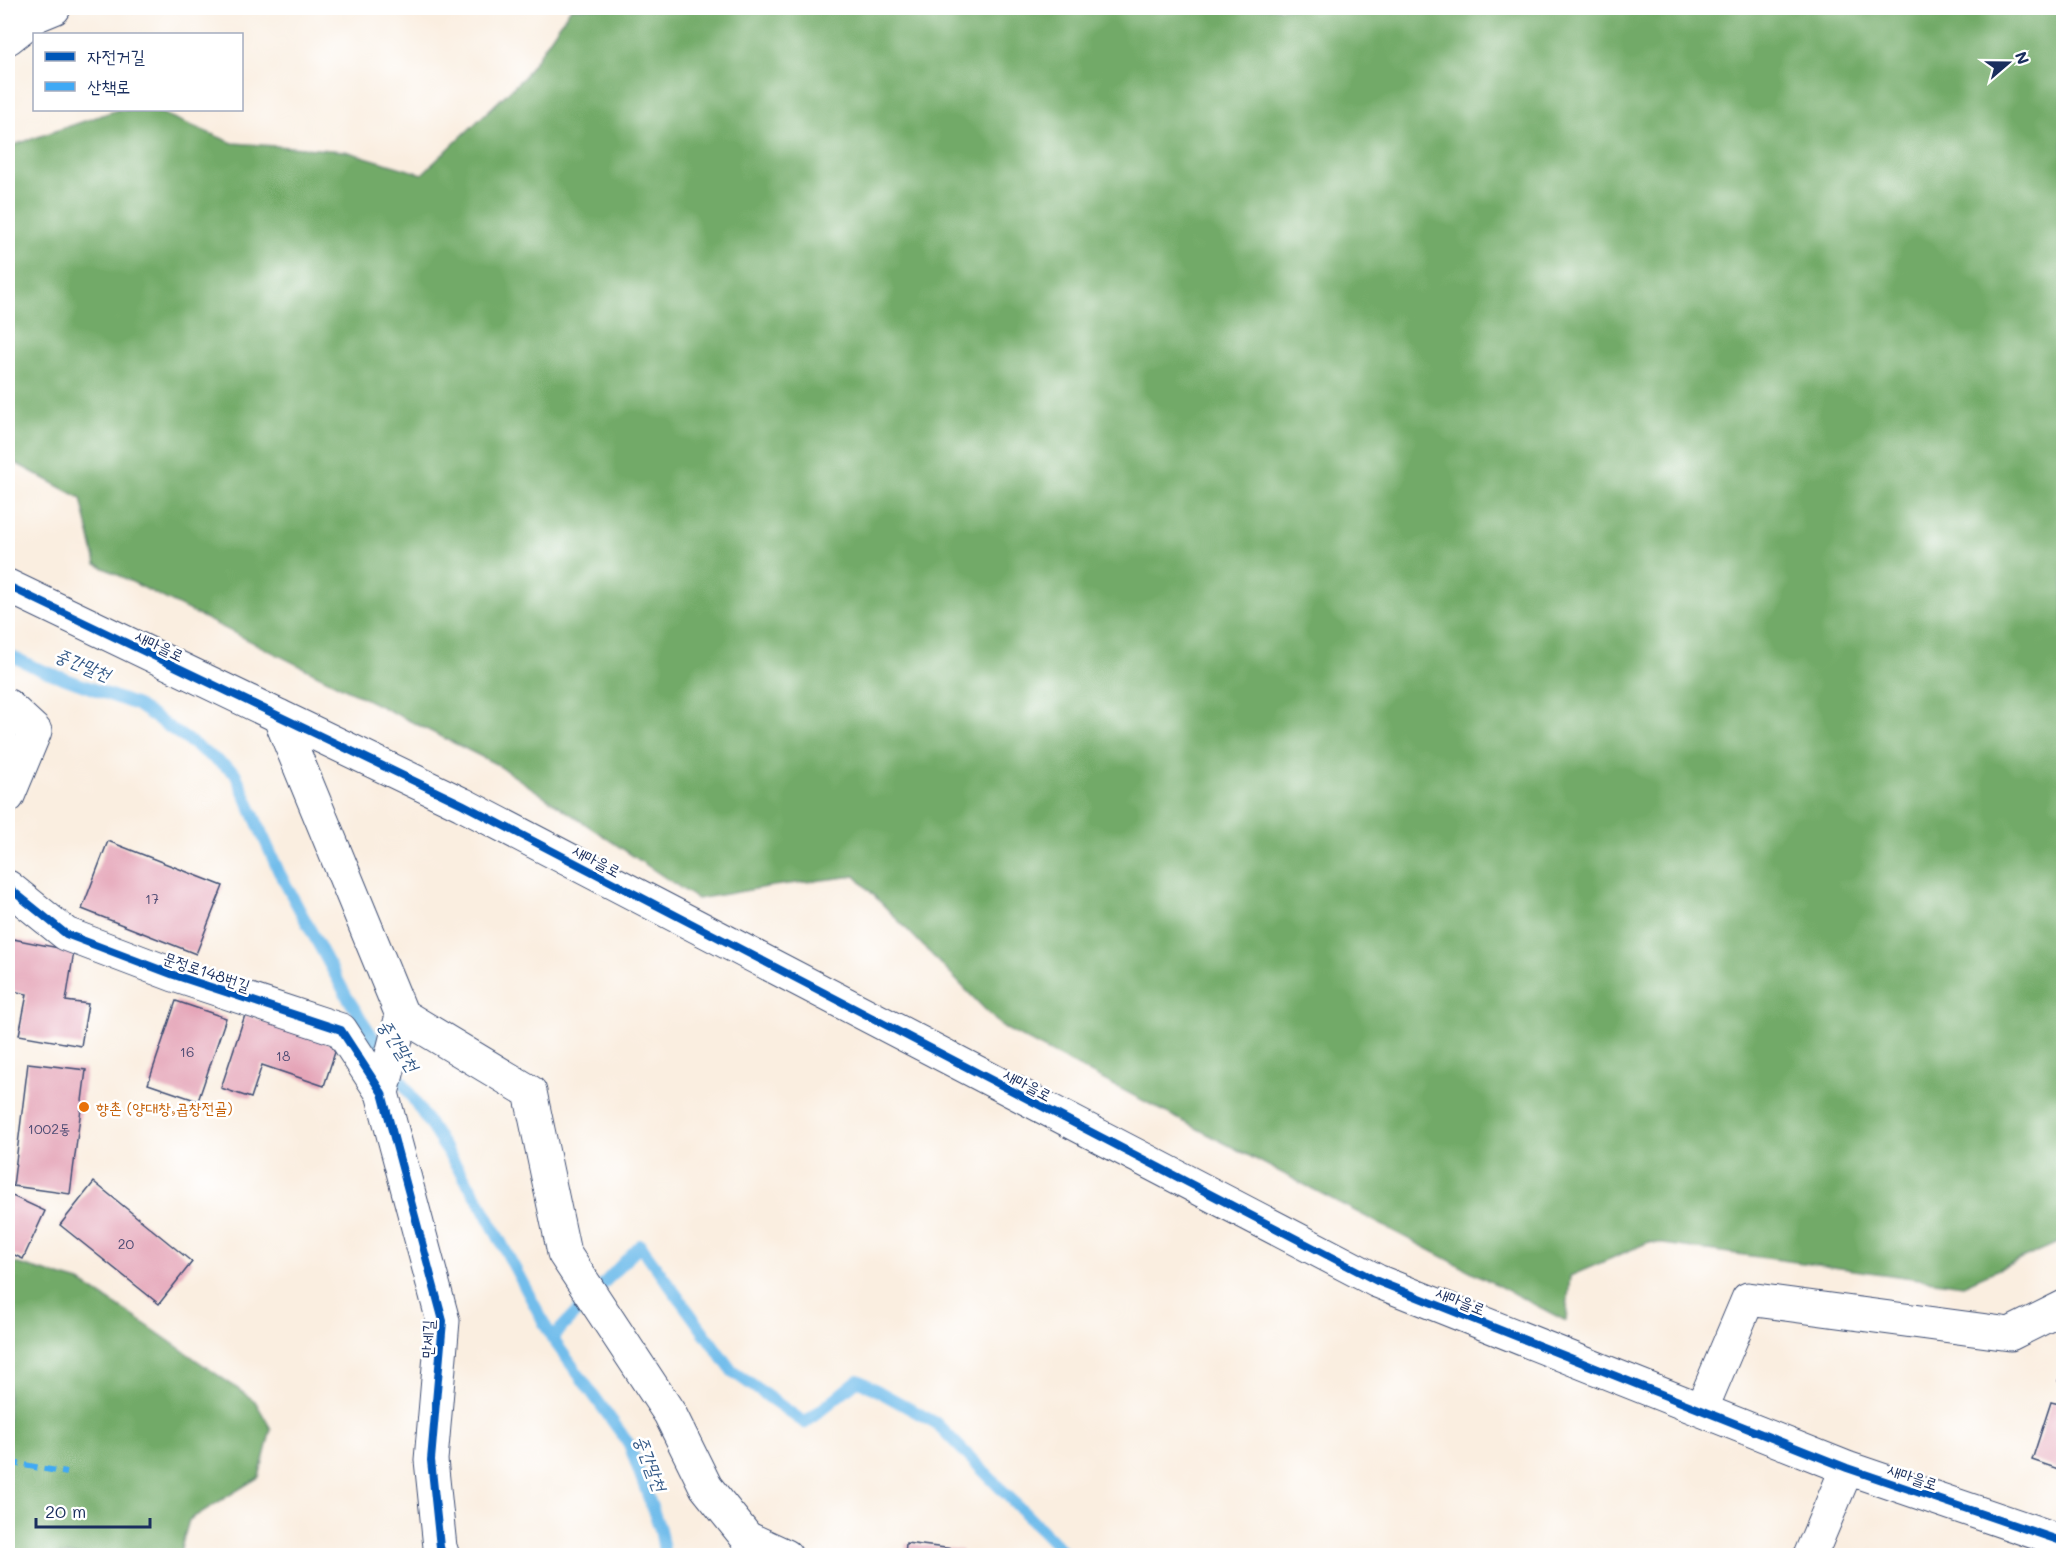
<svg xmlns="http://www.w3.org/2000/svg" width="2071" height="1563" font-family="Mali,'Poor Story',sans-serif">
	<rect width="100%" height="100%" fill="#fff"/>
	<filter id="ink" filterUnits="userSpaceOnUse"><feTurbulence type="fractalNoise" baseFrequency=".0167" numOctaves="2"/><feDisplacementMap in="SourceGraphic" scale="12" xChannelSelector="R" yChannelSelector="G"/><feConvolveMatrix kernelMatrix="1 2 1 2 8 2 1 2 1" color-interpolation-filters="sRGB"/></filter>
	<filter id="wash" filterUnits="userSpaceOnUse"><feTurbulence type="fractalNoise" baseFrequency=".008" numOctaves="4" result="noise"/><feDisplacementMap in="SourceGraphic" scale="24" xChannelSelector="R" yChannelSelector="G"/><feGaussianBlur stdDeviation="1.35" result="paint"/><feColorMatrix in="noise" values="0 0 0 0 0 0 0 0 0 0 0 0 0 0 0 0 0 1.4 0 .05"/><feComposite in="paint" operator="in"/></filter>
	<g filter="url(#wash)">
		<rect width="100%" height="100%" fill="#faeee0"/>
		<path fill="#72aa68" stroke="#466c63" stroke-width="1.5" d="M571,8H2063L2064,1235L2062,1241L1963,1285L1649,1242L1570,1276L1566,1321L1002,1027L855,876L773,886L697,899L496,764L96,564L81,498L8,459V147L117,110H154L233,143L345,151L422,174L524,77Z
			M8,1261L80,1282L132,1315L255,1401L271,1429L259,1477L189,1520L179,1555H8Z"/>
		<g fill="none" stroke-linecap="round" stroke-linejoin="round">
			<path stroke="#72bdeb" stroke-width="12" d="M8,654L36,668L137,705L235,773L279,872L347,997L478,1199L552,1338L629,1444L660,1529L665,1556
				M552,1338L640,1245L732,1371L805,1423L858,1380L936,1423L1067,1556"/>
		</g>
		<g id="blocks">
			<path fill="#e5a5b8" d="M108,841L223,886L196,954L82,909Z
				M8,938L74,951L66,1001L88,1004L81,1046L19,1035L27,994L8,990Z
				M176,1001L226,1018L198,1101L148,1084Z
				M245,1015L337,1046L324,1086L262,1065L251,1098L221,1088Z
				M28,1063L86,1070L70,1194L13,1186Z
				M94,1182L192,1262L159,1304L60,1225Z
				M8,1194L45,1211L23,1259L8,1252Z
				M2064,1363V1383L2058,1381Z
				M2051,1402L2064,1405V1471L2032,1460Z
				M906,1543L961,1550L960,1556H905Z"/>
		</g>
	</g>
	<g filter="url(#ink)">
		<use href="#blocks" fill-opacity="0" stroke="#3c4c72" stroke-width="1.5"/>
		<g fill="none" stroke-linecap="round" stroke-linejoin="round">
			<g stroke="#3c4c72" stroke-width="35">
				<path id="minor" d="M8,38L37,15L54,8
					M8,586L462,804L1377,1281L1847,1468L2064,1542
					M8,706L35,731L8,796
					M279,716L402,1015L382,1093
					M8,887L66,934L174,975L341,1030L382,1093L443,1321L431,1460L440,1547L443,1556
					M402,1015L530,1092L564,1253L670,1414L706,1487L747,1538L786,1556
					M1701,1410L1748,1299L2010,1334L2064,1307
					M1810,1556L1847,1468"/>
			</g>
			<use href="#minor" stroke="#fff" stroke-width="33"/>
			<path stroke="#3fa9f5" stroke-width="6" stroke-dasharray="12 6" stroke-linecap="butt" d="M8,1462L67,1473"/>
			<g stroke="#fff" stroke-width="11">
				<path id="cycleway" d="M8,586L462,804L1377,1281L1847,1468L2064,1542
					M8,887L66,934L174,975L341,1030L382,1093L443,1321L431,1460L440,1547L443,1556"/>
			</g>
			<use href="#cycleway" stroke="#0057b8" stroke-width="8"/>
		</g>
	</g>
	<circle fill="#e8710a" stroke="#fff" stroke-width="2" cx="84" cy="1107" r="6"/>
	<g text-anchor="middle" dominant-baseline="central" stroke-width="5" stroke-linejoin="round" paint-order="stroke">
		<g font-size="14" fill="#4e4c74">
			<text x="152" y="898">17</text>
			<text x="187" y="1051">16</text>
			<text x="283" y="1055">18</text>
			<text x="49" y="1128">1002동</text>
			<text x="126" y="1243">20</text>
		</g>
		<g font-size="16" fill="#1b2f5e" stroke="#fff">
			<text transform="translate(160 645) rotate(26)">새마을로</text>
			<text transform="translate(597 860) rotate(28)">새마을로</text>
			<text transform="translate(207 971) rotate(19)">문정로148번길</text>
			<text transform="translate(1028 1084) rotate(28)">새마을로</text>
			<text transform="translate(1461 1300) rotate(22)">새마을로</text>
			<text transform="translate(427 1339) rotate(-88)">만세길</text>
			<text transform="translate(1913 1476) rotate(19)">새마을로</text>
		</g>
		<g font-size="16" fill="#c56008" stroke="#fff" text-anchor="start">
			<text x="96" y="1107">향촌 (양대창,곱창전골)</text>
		</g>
		<g font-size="18" font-style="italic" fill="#355a88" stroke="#fff">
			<text transform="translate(83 664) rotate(22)">중간말천</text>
			<text transform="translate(399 1045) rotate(57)">중간말천</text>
			<text transform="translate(651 1463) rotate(69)">중간말천</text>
		</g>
	</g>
	<rect width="2071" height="1563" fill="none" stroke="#fff" stroke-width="30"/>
	<rect x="33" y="33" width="210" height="78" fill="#ffffff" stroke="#a4acbf" stroke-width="1.5"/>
	<rect x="45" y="52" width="30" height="9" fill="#0057b8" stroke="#a4acbf" stroke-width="1.5"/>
	<text x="87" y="63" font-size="18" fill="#1b2f5e">자전거길</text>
	<rect x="45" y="82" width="30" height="9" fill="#3fa9f5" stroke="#a4acbf" stroke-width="1.5"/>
	<text x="87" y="93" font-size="18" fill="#1b2f5e">산책로</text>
	<g transform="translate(2008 63) rotate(70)" stroke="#ffffff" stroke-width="4.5" paint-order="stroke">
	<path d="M0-4.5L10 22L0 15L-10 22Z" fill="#1b2f5e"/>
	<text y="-9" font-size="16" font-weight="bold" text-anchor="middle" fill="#1b2f5e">N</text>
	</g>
	<path d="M36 1518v9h114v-9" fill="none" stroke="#1b2f5e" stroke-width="3"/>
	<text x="45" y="1518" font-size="18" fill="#1b2f5e" stroke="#ffffff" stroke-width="4.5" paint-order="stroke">20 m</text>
</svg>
